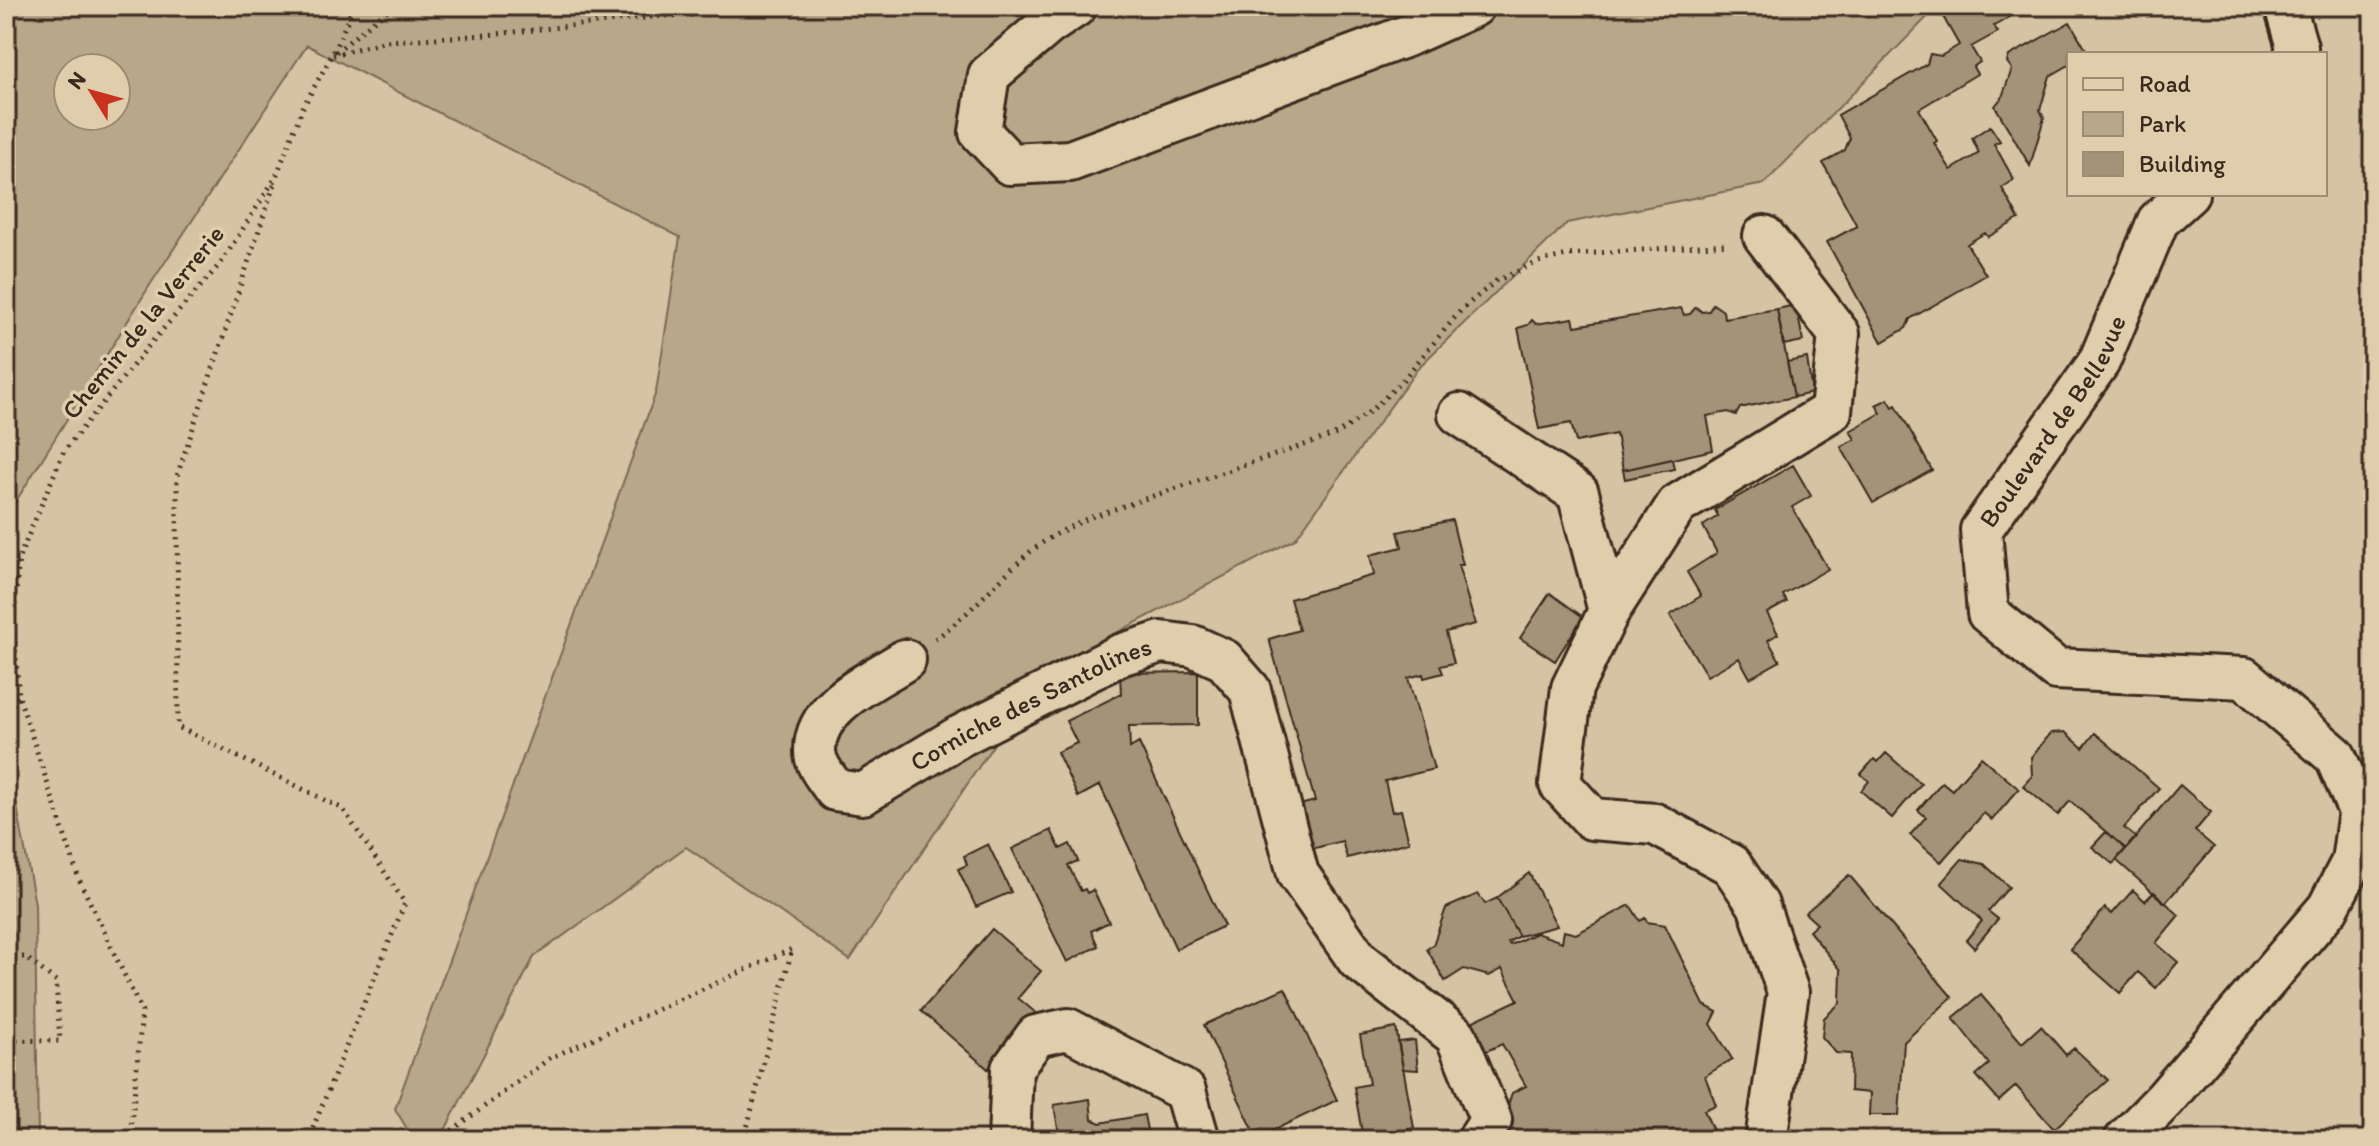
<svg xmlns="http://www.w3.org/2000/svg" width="2379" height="1146" font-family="Itim,sans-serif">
	<rect width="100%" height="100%" fill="#d5c3a3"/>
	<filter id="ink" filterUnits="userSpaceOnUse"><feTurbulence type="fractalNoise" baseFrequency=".0125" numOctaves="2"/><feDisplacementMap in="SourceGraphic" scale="16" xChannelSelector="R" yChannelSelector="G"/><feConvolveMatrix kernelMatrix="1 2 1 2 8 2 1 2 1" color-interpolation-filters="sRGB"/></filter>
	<g filter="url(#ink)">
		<path fill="#b9a78a" stroke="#7a6854" stroke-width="2" fill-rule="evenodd" d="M6,6H1938L1764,184L1567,223L1419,367L1295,539L1042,672L850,960L686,847L534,957L440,1140H414L395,1109L656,392L680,237L307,45L150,285L13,506L6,541ZM68,68H116V116H68Z
			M6,747L35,904L38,1140H6Z"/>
		<path fill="#a59379" stroke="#3b2a1e" stroke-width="2" d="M1952,6H2029L1994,26L1998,32L1971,47L1980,62L1973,67L1977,74L1919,109L1937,141L1934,143L1951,170L1979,153L1972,138L1990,126L2000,141L1994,144L2014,180L2002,188L2019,219L1988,237L1985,233L1967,244L1986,275L1910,319L1906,328L1882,342L1827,242L1857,226L1823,163L1845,150L1850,138L1838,115L1927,64L1930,54L1941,56L1959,45L1941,13Z
			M2070,22L2088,53L2069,54V65L2050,76L2040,110L2044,118L2030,166L1995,106L2002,97L2012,69L2007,62L2009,56Z
			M1713,304L1723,311L1724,318L1777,309L1794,397L1740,408L1736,415L1728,412L1707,416L1713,450L1623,470L1616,434L1576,442L1571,423L1539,429L1518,328L1528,325L1532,320L1536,324L1573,318L1575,326L1681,308L1684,315L1690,314L1696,307L1702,312L1709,311Z
			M1796,305L1803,341L1783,345L1777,309Z
			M1807,358L1812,393L1794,397L1787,362Z
			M1888,399L1893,407L1896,405L1932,470L1873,503L1841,447L1855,439L1850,431L1881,413L1876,405Z
			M1672,459L1674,469L1625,479L1623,470Z
			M1793,465L1811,496L1792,507L1828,569L1783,595L1787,602L1767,613L1778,634L1768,640L1780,661L1750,678L1739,658L1707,676L1670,615L1701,596L1687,572L1717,553L1703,526L1718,516L1715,510Z
			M1452,520L1463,565H1458L1475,624L1446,632L1454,663L1440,666L1443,673L1424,678L1423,674L1408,678L1434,769L1385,781L1392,812L1401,810L1409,842L1347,858L1342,841L1300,852L1288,808L1315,801L1269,639L1299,630L1290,599L1374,575L1370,555L1402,547L1398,532Z
			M1550,593L1583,617L1555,661L1520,638Z
			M1198,672V725L1129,726L1130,748L1139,743L1224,926L1176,949L1100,785L1078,797L1057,752L1077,743L1066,721L1121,694L1120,673Z
			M2065,732L2083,748L2095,733L2159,788L2124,828L2136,838L2126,849L2070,801L2058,815L2023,786L2032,776L2031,757L2051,733Z
			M1886,753L1921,784L1892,818L1861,791L1869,781L1861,774L1874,759L1878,762Z
			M1981,757L2019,789L1992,820L1984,813L1941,862L1910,835L1926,817L1918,810L1942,782L1952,790Z
			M2180,785L2211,812L2195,831L2214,847L2165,903L2116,860Z
			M1051,830L1060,849L1070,844L1078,861L1068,865L1081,891L1085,889L1087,893L1093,890L1109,922L1091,931L1098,946L1067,962L1012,849Z
			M2106,832L2126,849L2113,864L2092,847Z
			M988,844L1011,892L976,907L958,869L967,865L964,856Z
			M1962,859L1984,864L2009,887L1988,911L1998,919L1974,948L1966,940L1982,921L1941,883Z
			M1529,873L1557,926L1519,936L1497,898Z
			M1849,875L1952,997L1904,1042L1899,1115H1869L1870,1093L1850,1091L1851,1054L1836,1053L1822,1037L1824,1018L1840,1003L1841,970L1809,931L1817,924L1805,913Z
			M2133,890L2145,901L2154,892L2179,915L2156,943L2178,962L2156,988L2138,972L2120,993L2070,949L2105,908L2112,914Z
			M1478,894L1485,904L1497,898L1519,936L1508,942L1510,945L1536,933L1562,942L1564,931L1576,934L1630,905L1640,921L1645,918L1647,922L1665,925L1704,1005L1717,1012L1711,1024L1732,1059L1705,1076L1716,1105L1704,1110L1717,1140H1491L1499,1132L1512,1093L1526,1086L1502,1044L1480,1054L1467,1024L1518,1000L1502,969L1489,976L1464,969L1445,981L1427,949L1433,945L1446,908Z
			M992,929L1041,971L1018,998L1036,1013L988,1069L921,1011Z
			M1285,988L1337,1100L1257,1138L1204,1025Z
			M1981,995L2022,1043L2041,1026L2066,1055L2074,1048L2108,1080L2054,1129L2016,1086L1999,1101L1976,1075L1989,1064L1953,1018Z
			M1396,1028L1414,1128L1363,1139L1354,1087L1369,1084L1360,1035Z
			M1415,1040L1418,1070L1403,1069L1398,1042Z
			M1090,1099L1092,1119L1100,1123L1144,1115L1149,1140H1060L1054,1105Z"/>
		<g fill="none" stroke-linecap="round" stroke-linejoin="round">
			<g stroke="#3b2a1e" stroke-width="46">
				<g id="minor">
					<path d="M1076,6L1049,24L989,75L980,132L1010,164L1070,161L1409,35L1474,6"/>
					<path d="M2285,6L2297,47L2295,54"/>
					<path d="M1764,236L1839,334L1831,411L1677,505L1609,611L1572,688L1560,784L1592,819L1655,824L1731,865L1758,905L1788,992L1766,1140"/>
					<path d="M1459,414L1578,493L1609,611"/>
					<path id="s1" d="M905,660C873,681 814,705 815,751C815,766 827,778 835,790L863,794L960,736L1120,655L1161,642L1193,646L1224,660L1250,690L1298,874L1358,960L1456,1036L1491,1120L1478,1140"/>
					<path d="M1009,1140L1012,1069L1036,1036L1068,1029L1185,1091L1199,1140"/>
					<path id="s2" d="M2125,1140L2165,1099L2328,908L2352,862L2359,811L2335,756L2244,678L2056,669L1988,613L1981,530L2099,362L2158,221L2188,194"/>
				</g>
			</g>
			<path stroke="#3b2a1e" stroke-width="5" stroke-dasharray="2 6" stroke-linecap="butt" d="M336,52L392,6
				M333,55L387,41L486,35L662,16L798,11L805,6
				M274,185L177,476L178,727L343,809L405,903L308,1140
				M935,639C968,616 993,585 1022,559C1042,540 1067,528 1091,517L1337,434L1372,410L1402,381L1462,309L1496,281L1538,262L1567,255L1728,244
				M6,710L19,697
				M6,957H25L56,981L60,1041L6,1040
				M130,1140L142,1012L79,879L19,697L13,623L19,558L64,451L151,343L221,263L276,177L303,107L332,55L354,6
				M439,1140L550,1058L792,949L744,1140"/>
			<use href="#minor" stroke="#dfcdab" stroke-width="40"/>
		</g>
	</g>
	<g text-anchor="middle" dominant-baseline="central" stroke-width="7" stroke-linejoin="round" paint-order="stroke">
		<g font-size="26" fill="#3b2a1e" stroke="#dfcdab">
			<text transform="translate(143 322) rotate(-51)">Chemin de la Verrerie</text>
			<text stroke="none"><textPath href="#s2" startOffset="1082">Boulevard de Bellevue</textPath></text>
			<text stroke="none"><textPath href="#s1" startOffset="398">Corniche des Santolines</textPath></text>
		</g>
	</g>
	<rect width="2379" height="1146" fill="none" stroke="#dfcdab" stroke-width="32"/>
	<rect x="16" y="16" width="2347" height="1114" fill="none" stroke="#3b2a1e" stroke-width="3" filter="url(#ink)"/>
	<rect x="2067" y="52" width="260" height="144" fill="#dfcdab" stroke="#9d8c73" stroke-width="2"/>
	<rect x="2083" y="78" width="40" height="12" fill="#dfcdab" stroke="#9d8c73" stroke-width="2"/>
	<text x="2139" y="92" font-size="24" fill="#3b2a1e">Road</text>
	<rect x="2083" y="112" width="40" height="24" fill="#b9a78a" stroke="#9d8c73" stroke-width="2"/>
	<text x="2139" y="132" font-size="24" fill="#3b2a1e">Park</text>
	<rect x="2083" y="152" width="40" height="24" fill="#a59379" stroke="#9d8c73" stroke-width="2"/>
	<text x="2139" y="172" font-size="24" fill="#3b2a1e">Building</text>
	<g transform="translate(92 92) rotate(307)"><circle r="38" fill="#dfcdab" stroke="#9d8c73" stroke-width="2"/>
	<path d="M0-6L14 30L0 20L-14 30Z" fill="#c8321e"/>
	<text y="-12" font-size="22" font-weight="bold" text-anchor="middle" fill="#3b2a1e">N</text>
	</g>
</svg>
